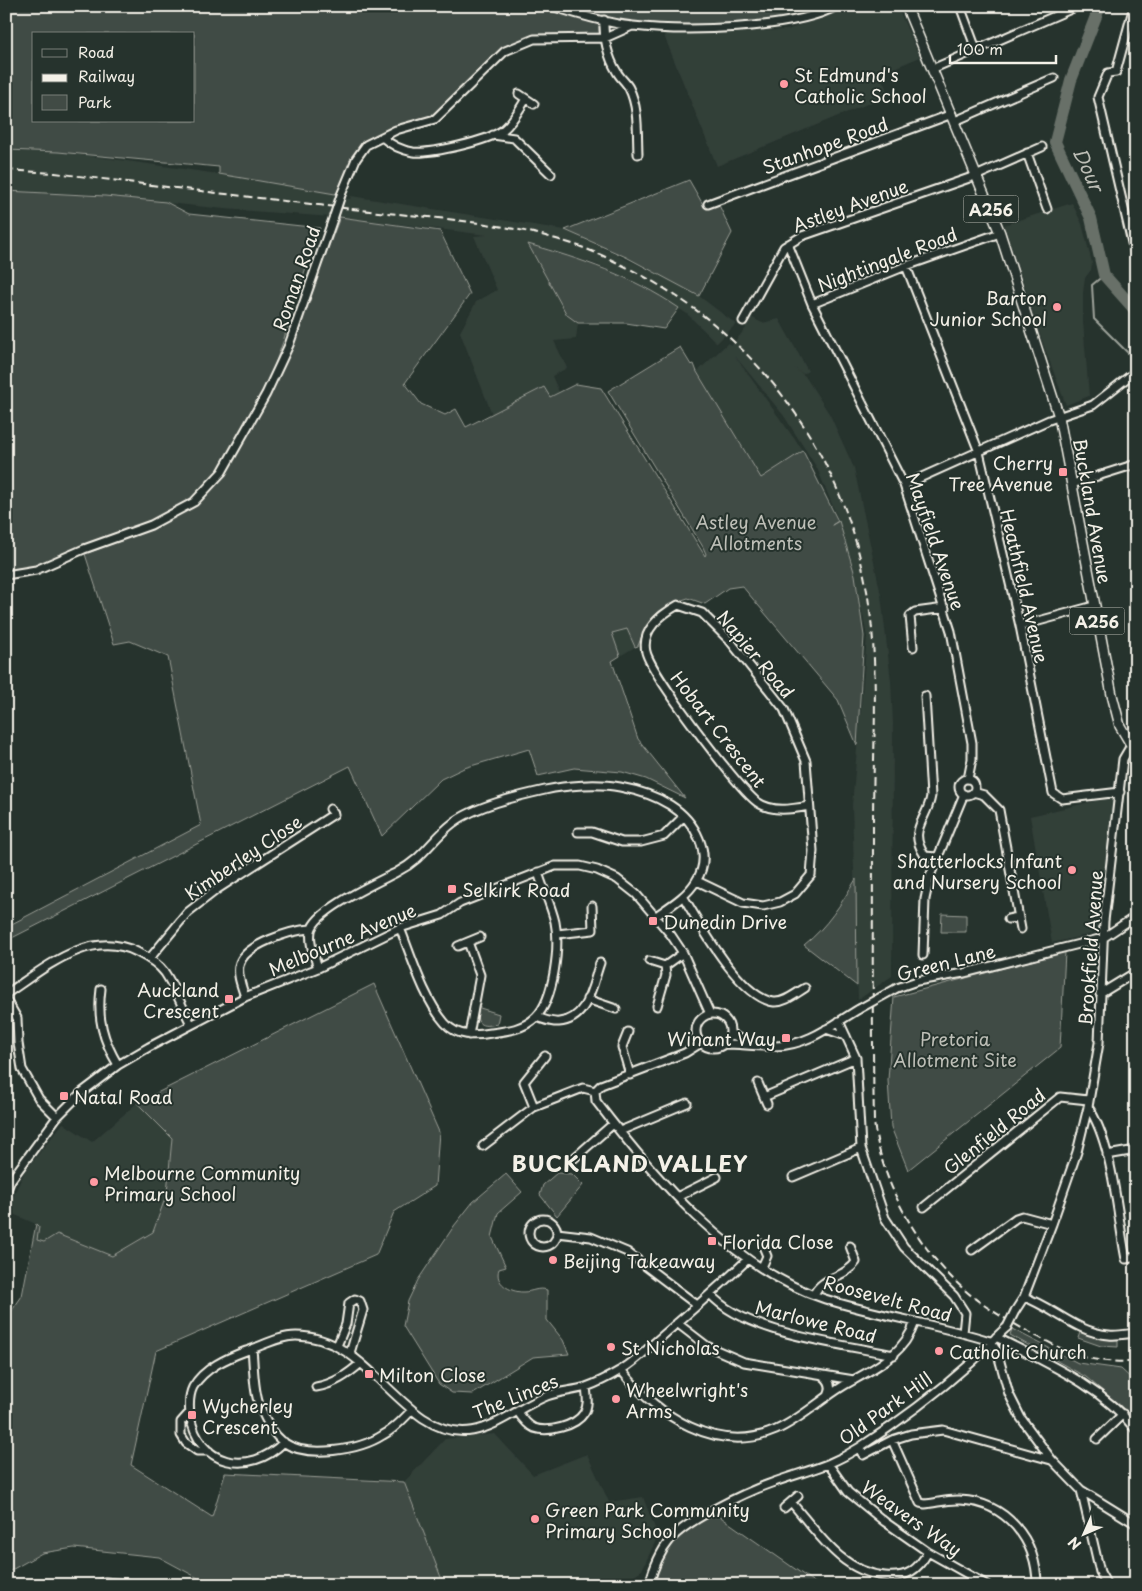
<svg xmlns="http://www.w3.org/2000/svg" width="1142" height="1591" font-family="'Playpen Sans',sans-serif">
	<rect width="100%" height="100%" fill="#26332d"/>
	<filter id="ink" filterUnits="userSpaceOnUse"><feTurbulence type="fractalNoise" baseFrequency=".02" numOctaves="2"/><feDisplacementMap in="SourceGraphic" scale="10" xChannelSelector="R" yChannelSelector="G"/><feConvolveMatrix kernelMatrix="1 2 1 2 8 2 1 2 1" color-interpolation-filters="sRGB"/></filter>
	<g filter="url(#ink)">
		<path fill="#333f39" d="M851,6H897L920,57L880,74L889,95L717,166L663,33L787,30Z
			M6,150L58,152L120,160L267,181L342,194L341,198L350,199L351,196L565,230L676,283L699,296L736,324L717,343L686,313L641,285L598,265L528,244L567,315L578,323L576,339L554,341L567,368L552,376L559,392L549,397L545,388L492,414L460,332L476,302L497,290L474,236L487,235L340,217L341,215L334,214L332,217L224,209L86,194L6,191Z
			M1072,203L1082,224L1092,263L1091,270L1085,278L1083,293V322L1089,396L1066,405L1042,341L1004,225Z
			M749,316L762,323L779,319L808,371L803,374L794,368L805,376L830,415L854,468L881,595L891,681L893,724L892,976L858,1000L852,805L867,637L855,575L839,521L817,468L784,416L735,356L803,451L761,478L697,372L728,343L732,345L746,328L744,325Z
			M627,629L635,647L620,656L612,633Z
			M1108,798L1112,799L1114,804L1096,929L1091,934L1052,943L1030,816Z
			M137,1103L172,1137L167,1193L153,1232L112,1256L57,1234L44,1242L37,1240L39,1227L36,1224L6,1211L25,1171L63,1123L92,1142Z
			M495,1434L533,1475L587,1454L609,1502L643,1497L658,1536L642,1570L619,1585H443L404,1482L445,1439Z"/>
		<path fill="#414b45" stroke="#9a9e96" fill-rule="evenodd" d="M6,6H839L751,25L632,26L604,20L605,38L534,39L505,51L435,119L363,143L352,157L341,195L219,174V167L58,152L6,150ZM34,34H194V121H34Z
			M689,180L705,208L718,203L732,233L699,296L626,257L565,230Z
			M6,191L105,196L166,202L189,214L320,228L297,293L283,342L263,396L222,472L187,503L149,521L35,566L6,570Z
			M340,217L440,231L470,294L405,383L421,404L445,415L456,409L466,427L544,387L550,397L576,384L601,388L705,556L706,554L703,547L608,391L680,347L691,365L694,364L697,372L761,478L803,451L838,521L832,525L839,521L855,575L864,636L857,745L838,700L742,586L728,588L705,604L688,598C658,608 649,615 638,646L635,647L627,629L612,633L620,656L612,661L638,739L685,798L646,779L622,772L574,768L538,776L529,749L464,768L441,779L382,836L350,766L6,941V927L201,825L168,657L130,641L114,644L85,554L144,532L197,502L225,471L292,343Z
			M528,244C583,260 630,275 679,308L664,329L626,323H578L567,315Z
			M856,879L857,986L804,945C827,927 841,904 856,879Z
			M942,914L966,915V932H941Z
			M1065,952L1060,1048L908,1170L891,1127L888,1080L894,997Z
			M374,984L439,1132L435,1186L394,1212L376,1255L156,1351L131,1465L212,1517L225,1473L404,1482L444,1585H204L198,1578L159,1557L74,1548L42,1553L6,1573V1319L22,1296L36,1224L39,1227L37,1240L44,1242L57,1234L112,1256L153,1232L167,1193L172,1138L137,1103Z
			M477,1007L499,1014L497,1024C479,1028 476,1024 477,1007Z
			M557,1173L572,1174L583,1185L557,1216L540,1195L543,1185Z
			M506,1174L522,1192L498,1213L492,1237L506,1267L499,1269C494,1283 510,1292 523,1292C532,1292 538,1287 547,1290V1320L563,1340L569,1354L533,1357L473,1394L452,1393L439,1384L403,1326L408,1301L418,1280L454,1226L473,1202Z
			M1012,1329L1078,1363L1121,1369L1136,1383V1419L1086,1377L1010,1335Z
			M1081,1330L1104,1338L1118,1337V1347L1101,1346L1078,1338Z
			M712,1511L818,1585H649L671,1540Z"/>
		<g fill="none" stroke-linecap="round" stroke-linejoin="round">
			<path stroke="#9fa39b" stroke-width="2" d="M1104,275L1092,285L1094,319L1129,354"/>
			<path stroke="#676f68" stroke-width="12" d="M1100,6L1071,80L1055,142L1091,218L1104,275L1136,311"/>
			<g stroke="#f4f1e8" stroke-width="11">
				<path id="minor" d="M551,6C577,14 606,23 633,26C683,32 793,30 837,6
					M960,6L976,49
					M1134,6L1116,72L1108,73L1098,97L1136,260
					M604,20C603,36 608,58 617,72C620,78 626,82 629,88C639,108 637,132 638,154
					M932,69L1078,6
					M519,94L534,104
					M955,121L1054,78
					M493,135L514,138L551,174
					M382,137C391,145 401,150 413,152C431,154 488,141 503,130C513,122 519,110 526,99
					M1027,153L1047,209
					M341,195L356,159L366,145L396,130L435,119L505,51L534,39L605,38L632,26
					M708,204L952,114
					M788,244L812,304L904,485L951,631L972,743V759L968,779
					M906,266L979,452L1020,626L1053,793L1062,799L1120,792
					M812,304L906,266L1000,233
					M743,321L784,247L802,236L978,175L1042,147
					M1072,484L1136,464
					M904,485L1049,420L1093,405L1136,371
					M6,575L36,570L84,549L151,525L194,502L222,472L266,394L289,345L334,216
					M1020,626L1094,606
					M913,647L910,616L915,612L945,608
					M925,696L931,796C927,821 907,829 925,856L937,857
					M959 787a8 8 0 1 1 16 0a8 8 0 1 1-16 0Z
					M973,792L984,795L999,810L1021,929
					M578,832H592L622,842H641L664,836L683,817
					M697,881L743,903L763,906L780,902L795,894L811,875L813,851L811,824L806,761L784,709L730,641L702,613L678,605C662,614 641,630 646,652C652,675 737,787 757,802C772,813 793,809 809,806
					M683,896C699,923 740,998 774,1002C785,1003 796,993 805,988
					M1008,919L1018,917
					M400,928C412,958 424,999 445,1023C457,1037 475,1036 491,1033C507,1031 524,1029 536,1017C554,999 560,946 555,922C551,905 543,889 538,872
					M557,934L593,930L592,906
					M468,942L480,975L469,1035
					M458,946L480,937
					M923,955L925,899L930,876L964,794
					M150,958L188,912L219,888L334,814L330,809
					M649,961L665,966
					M318,968C314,955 309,944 311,931C315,910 378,882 397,872C424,858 432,839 453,823C475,806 518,796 545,790C567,785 598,783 620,787C636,790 656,796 670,805C695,821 714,854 696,881C687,896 670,906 656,916
					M897,988L917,981L964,973L1103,938L1136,916
					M101,989C97,1019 103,1040 118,1065
					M6,994C44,969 89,928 137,952C147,957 158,963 165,973C175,988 182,1007 191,1024
					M1100,994L1136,972
					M245,997C242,987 237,976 239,966C243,944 293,930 311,929
					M6,999L17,1018L18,1043L22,1069L39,1099L57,1117
					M587,999L616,1009
					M657,1006L666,975L665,966L683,953
					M696 1031a17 17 0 1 1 34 0a17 17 0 1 1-34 0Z
					M536,1017C543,1019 552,1023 559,1022C588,1020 592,985 600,963
					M839,1021L856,1058L861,1148L885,1218L904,1247L954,1296L965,1313L963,1333
					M826,1029L846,1036
					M628,1032L622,1047L630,1075
					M730,1033L747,1043
					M724,1044C741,1044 758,1047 775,1046C807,1046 832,1025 859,1009
					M758,1083L767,1104
					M595,1091L596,1101C653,1176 732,1269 825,1299C879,1316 936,1324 990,1341
					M595,1091L601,1085L685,1053L701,1043
					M764,1097L856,1058
					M534,1107L524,1082L545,1056
					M1088,1107C1113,1143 1117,1215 1126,1259L1136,1257
					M620,1131L687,1103
					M483,1146L534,1107L583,1088L595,1091
					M1107,1155L1136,1150
					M572,1160L613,1124
					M793,1177L861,1148
					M6,1192L11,1180L57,1117L81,1093L118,1065L149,1047L245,997L318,968L400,928L442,915L460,903L555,866H580L597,870L617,879L636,894L671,935L683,953L710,1014
					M677,1197L717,1177
					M924,1207L1060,1097L1088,1100
					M529 1233a14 14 0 1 1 28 0a14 14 0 1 1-28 0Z
					M557,1233L591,1237L627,1252L697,1305
					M972,1250L1016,1218L1022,1216L1052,1224
					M762,1267L767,1256L762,1244
					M710,1294C745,1334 842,1344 894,1355
					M814,1294C823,1276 845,1278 856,1262L850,1246
					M1024,1297C1053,1307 1077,1333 1109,1335C1117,1336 1127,1334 1136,1333
					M1015,1311L1024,1297L1052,1224L1077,1152L1088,1107L1099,1043L1104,921L1123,759L1130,747
					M677,1323L707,1346L744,1362L854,1380
					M996,1337C1046,1363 1100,1385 1136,1430
					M990,1341L997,1351L1009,1394L1021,1418L1052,1460L1081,1490L1100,1572L1107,1585
					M337,1346L346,1324L349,1303L355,1299L360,1301L363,1310L350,1353
					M252,1349C254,1367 253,1390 260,1407C265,1419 273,1434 283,1442C307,1459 360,1450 383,1435C395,1429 403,1419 412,1410
					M621,1370C657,1415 717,1456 776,1430C801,1419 820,1400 843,1386C872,1369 903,1357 915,1322
					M823,1376C831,1381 832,1388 828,1396
					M316,1387C334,1384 347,1375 361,1363
					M190,1412L181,1422V1435L186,1443L197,1451H209
					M518,1412C522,1418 527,1425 534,1428C548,1433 576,1426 584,1413C589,1405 587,1396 586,1387
					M1097,1439L1123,1414
					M892,1440L920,1503L925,1504C936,1503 949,1499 960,1500C1006,1502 1037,1540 1037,1585
					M284,1442C249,1477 198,1466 190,1415C189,1406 189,1395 193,1387C204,1368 227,1358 246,1351C262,1346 279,1336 296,1336C352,1336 382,1390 423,1418C474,1452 503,1414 547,1396C559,1391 573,1391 586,1387C597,1383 609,1377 619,1371C634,1363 647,1349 660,1338C690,1312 720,1286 748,1259
					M859,1448L863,1455L892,1440L911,1434L943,1430L1051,1460
					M829,1465L848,1492L885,1522L928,1552L987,1585
					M1081,1490L1136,1524
					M791,1502C818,1533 841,1572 885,1576C907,1578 918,1570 928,1552
					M784,1508L798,1496
					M97,1585L105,1582L138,1585
					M649,1585C653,1570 660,1552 670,1540C687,1520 744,1493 769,1484C803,1471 828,1468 860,1447C899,1422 937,1393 972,1362C984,1351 994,1338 1007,1327"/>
			</g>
			<g stroke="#f4f1e8" stroke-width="12">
				<path id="major" d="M906,6L1000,233L1059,417L1112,695L1120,726L1136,753"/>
			</g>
			<use href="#minor" stroke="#26332d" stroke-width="7"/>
			<use href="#major" stroke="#26332d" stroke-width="9"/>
			<path stroke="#f4f1e8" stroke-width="2" stroke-dasharray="8 4" stroke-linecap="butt" d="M6,170L55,173C157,186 259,198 361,210C429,218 501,221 566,242C593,250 619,263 643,276C763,342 844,456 867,591C880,667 873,745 873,822C873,922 872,1022 874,1122C882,1187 921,1255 973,1297C992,1312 1013,1323 1034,1335C1049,1342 1064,1351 1079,1356C1097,1361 1117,1362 1136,1362"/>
			<g stroke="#f4f1e8" stroke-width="11" stroke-linecap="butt">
				<path id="minor-bridge" d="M334,216L341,195
					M859,1009L897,988
					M1007,1327L1015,1311"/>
			</g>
			<use href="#minor-bridge" stroke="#26332d" stroke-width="7"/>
		</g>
	</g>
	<g fill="#ff9aa2" stroke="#26332d" stroke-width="2">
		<circle cx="784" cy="84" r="5"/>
		<circle cx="1057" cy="307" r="5"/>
		<rect x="1058" y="467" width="10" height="10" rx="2.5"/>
		<circle cx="1072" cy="870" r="5"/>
		<rect x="447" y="884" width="10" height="10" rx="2.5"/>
		<rect x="648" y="916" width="10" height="10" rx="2.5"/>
		<rect x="224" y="994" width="10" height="10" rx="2.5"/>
		<rect x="781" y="1033" width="10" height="10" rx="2.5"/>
		<rect x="59" y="1091" width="10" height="10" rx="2.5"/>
		<circle cx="94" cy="1182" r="5"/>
		<rect x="707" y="1236" width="10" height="10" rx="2.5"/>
		<circle cx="553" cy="1260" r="5"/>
		<circle cx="611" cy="1347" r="5"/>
		<circle cx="939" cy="1351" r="5"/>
		<rect x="364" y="1369" width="10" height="10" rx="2.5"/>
		<circle cx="616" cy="1399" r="5"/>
		<rect x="187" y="1410" width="10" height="10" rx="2.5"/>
		<circle cx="535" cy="1519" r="5"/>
	</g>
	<g text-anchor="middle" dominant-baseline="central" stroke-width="4" stroke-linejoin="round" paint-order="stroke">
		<g fill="#26332d" stroke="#b6b8b0" stroke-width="1">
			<rect x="963.5" y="195.5" width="55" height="27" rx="4"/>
			<rect x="1069.5" y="607.5" width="55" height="27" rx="4"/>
		</g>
		<g font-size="16" font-weight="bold" fill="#f4f1e8">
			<text x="991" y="209">A256</text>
			<text x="1097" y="621">A256</text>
		</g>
		<g font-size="18" fill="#f4f1e8" stroke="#26332d" text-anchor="start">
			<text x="794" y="74">St Edmund's<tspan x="794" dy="21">Catholic School</tspan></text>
			<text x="1047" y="297" text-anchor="end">Barton<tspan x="1047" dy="21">Junior School</tspan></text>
			<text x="1053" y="462" text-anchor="end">Cherry<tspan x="1053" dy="21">Tree Avenue</tspan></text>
			<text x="1062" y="860" text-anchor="end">Shatterlocks Infant<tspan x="1062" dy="21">and Nursery School</tspan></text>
			<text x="462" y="889">Selkirk Road</text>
			<text x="663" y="921">Dunedin Drive</text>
			<text x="219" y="989" text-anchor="end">Auckland<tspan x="219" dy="21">Crescent</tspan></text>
			<text x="776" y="1038" text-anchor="end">Winant Way</text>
			<text x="74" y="1096">Natal Road</text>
			<text x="104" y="1172">Melbourne Community<tspan x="104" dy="21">Primary School</tspan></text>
			<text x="722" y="1241">Florida Close</text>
			<text x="563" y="1260">Beijing Takeaway</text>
			<text x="621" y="1347">St Nicholas</text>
			<text x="949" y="1351">Catholic Church</text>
			<text x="379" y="1374">Milton Close</text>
			<text x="626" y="1389">Wheelwright's<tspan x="626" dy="21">Arms</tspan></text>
			<text x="202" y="1405">Wycherley<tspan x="202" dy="21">Crescent</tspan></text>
			<text x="545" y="1509">Green Park Community<tspan x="545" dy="21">Primary School</tspan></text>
		</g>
		<g font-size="18" fill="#f4f1e8" stroke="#26332d">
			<text transform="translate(825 145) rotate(-20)">Stanhope Road</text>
			<text transform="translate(850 205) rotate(-20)">Astley Avenue</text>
			<text transform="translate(887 259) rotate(-21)">Nightingale Road</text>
			<text transform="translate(296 278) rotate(-71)">Roman Road</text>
			<text transform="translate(1093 511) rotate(80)">Buckland Avenue</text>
			<text transform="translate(936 541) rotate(71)">Mayfield Avenue</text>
			<text transform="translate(1025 586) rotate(77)">Heathfield Avenue</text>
			<text transform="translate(756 654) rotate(50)">Napier Road</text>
			<text transform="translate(719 729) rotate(52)">Hobart Crescent</text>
			<text transform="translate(243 857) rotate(-34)">Kimberley Close</text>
			<text transform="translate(342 939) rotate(-23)">Melbourne Avenue</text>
			<text transform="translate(1090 948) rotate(-86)">Brookfield Avenue</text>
			<text transform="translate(946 962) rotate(-14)">Green Lane</text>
			<text transform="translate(994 1131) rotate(-39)">Glenfield Road</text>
			<text transform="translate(888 1298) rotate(15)">Roosevelt Road</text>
			<text transform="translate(816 1321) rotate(14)">Marlowe Road</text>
			<text transform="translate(515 1396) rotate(-22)">The Linces</text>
			<text transform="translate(885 1408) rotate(-36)">Old Park Hill</text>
			<text transform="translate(912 1518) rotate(35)">Weavers Way</text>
		</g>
		<g font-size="18" fill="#bebfb7" stroke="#26332d">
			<text x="756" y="521">Astley Avenue<tspan x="756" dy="21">Allotments</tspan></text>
			<text x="955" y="1038">Pretoria<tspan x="955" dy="21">Allotment Site</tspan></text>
		</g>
		<g font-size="19" font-style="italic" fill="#bcbdb5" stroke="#26332d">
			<text transform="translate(1089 169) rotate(65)">Dour</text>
		</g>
		<g font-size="22" font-weight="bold" letter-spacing="1" fill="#f4f1e8" stroke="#26332d">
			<text x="630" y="1162">BUCKLAND VALLEY</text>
		</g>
	</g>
	<rect width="1142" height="1591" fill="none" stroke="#26332d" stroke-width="25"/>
	<rect x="12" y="12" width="1117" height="1566" fill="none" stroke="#f4f1e8" stroke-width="2" filter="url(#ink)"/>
	<rect x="32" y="32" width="162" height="90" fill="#26332d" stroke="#787f78"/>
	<rect x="42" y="49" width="25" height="8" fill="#26332d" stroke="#787f78"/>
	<text x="78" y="58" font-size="15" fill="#f4f1e8">Road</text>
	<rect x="42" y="74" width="25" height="8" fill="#f4f1e8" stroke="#787f78"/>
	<text x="78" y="82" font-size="15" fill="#f4f1e8">Railway</text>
	<rect x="42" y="95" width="25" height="15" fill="#414b45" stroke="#787f78"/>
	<text x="78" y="108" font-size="15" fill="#f4f1e8">Park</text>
	<g transform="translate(1084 1534) rotate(225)" stroke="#26332d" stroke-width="4" paint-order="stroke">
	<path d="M0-4L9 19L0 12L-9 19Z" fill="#f4f1e8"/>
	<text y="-8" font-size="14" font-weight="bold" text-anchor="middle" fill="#f4f1e8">N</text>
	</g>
	<path d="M950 55v8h106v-8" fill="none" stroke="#f4f1e8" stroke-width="2.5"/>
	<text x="957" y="55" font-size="15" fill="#f4f1e8" stroke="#26332d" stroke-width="4" paint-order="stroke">100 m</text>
</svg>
